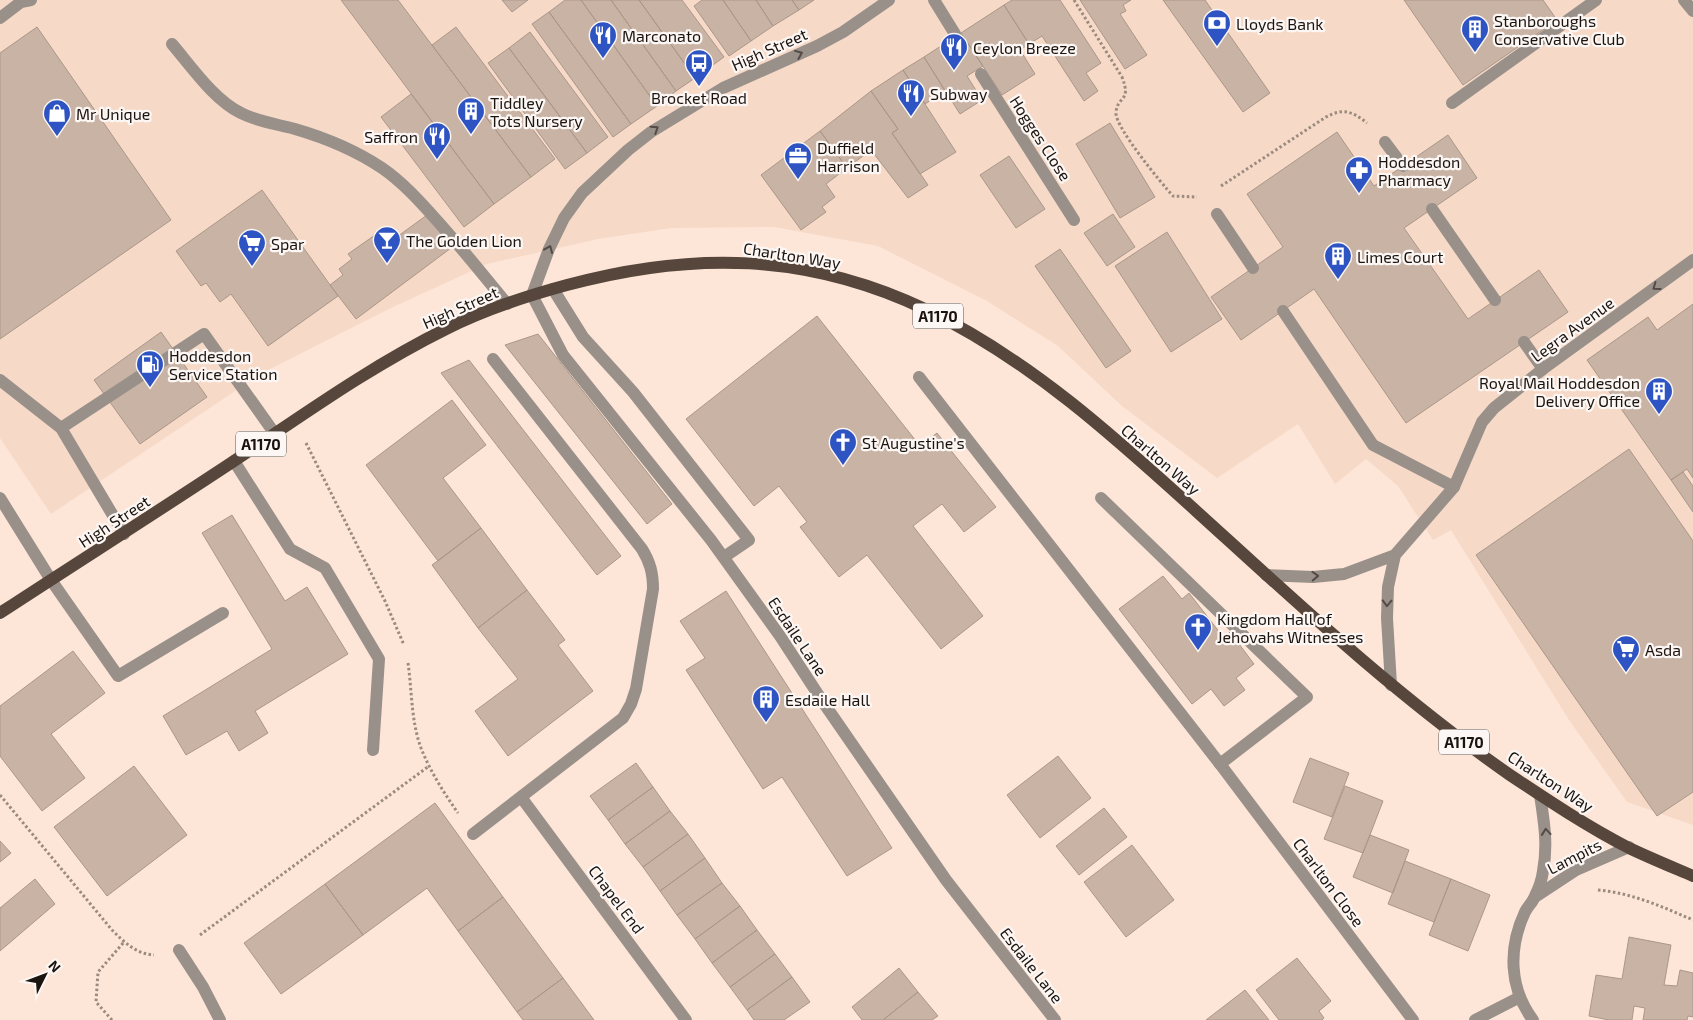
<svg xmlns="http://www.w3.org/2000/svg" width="1693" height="1020" font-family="'Exo 2',sans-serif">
	<rect width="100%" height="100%" fill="#fde6d8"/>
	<path fill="#f6d9c6" d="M0,0H1693V825L1627,802L1569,720L1451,530L1433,540L1398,486L1366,459L1335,484L1298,424L1217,478L1122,406L1058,346L987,301L878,246L774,227L671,228L598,239L487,264L393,307L262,373L51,514L0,438Z"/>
	<path fill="#c8b3a5" stroke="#ab9789" d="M341,0H398L531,177L494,204Z
		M502,0H528L512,12Z
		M565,0H581L657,106L631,124L549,12Z
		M581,0H611L676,91L657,106Z
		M611,0H639L695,78L676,91Z
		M639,0H682L724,57L695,78Z
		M702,0H723L751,41L729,56L694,6Z
		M723,0H756L773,26L751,41Z
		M756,0H792L799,10L773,26Z
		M792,0H814L799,10Z
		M1012,0H1060L1101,63L1086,73L1098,91L1084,101L1042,36L1029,44L1004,5Z
		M1080,0H1131L1123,5L1126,11L1120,14L1147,55L1125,69Z
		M1163,0H1205L1270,93L1243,112Z
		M1404,0H1543L1557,20L1463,85Z
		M1004,5L1029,44L1020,50L1035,74L1002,95L961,33Z
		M549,12L631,124L613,137L532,24Z
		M37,27L171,220L0,339V53Z
		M456,27L555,159L531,177L432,45Z
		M530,32L608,137L587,153L509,48Z
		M961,33L983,66L967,76L982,100L960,114L924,57Z
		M509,48L587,153L565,169L488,63Z
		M924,57L945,91L925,104L903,70Z
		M903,70L956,152L920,174L892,133L898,129L871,91Z
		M871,91L898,129L892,133L928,185L908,198L871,150L847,168L820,131Z
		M411,94L494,204L464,227L381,117Z
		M1110,123L1155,197L1120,218L1076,144Z
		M820,131L847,168L826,184L835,197L822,207L826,212L801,230L761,175Z
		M1337,132L1374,186L1448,135L1477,178L1404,228L1468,319L1539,270L1568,312L1406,423L1314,289L1241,340L1211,297L1283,247L1247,194Z
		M1009,156L1045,209L1016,228L980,175Z
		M262,190L338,296L268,346L231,294L220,302L206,283L201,286L176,251Z
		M1113,214L1135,247L1107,266L1084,233Z
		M427,215L451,248L356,319L330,285L343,275L339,269L352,259L348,254L375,235L383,247Z
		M1167,232L1222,319L1171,352L1115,266Z
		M1060,249L1131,351L1106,368L1035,266Z
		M1693,304V478L1687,469L1671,480L1587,360L1648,317L1657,330Z
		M817,316L920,446L937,433L996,507L964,532L942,504L913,526L983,616L941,649L867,555L839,577L800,527L807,522L779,486L754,506L686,419Z
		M161,332L207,397L140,444L94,380Z
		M538,334L672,504L647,524L505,345Z
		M469,360L621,556L597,575L441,373Z
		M452,400L486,445L443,478L481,528L438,561L366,465Z
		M1629,449L1693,541V792L1657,816L1476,555Z
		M1683,472L1693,486V512L1671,480Z
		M232,515L285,601L307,587L348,654L255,711L268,733L239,751L227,731L186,755L163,716L272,649L202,533Z
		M481,528L527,590L478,628L432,565Z
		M1163,576L1182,599L1189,593L1224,638L1230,632L1254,664L1236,678L1245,690L1224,706L1211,689L1192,704L1119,609Z
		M527,590L565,640L558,645L593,691L508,756L475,711L518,679L478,628Z
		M726,591L892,848L847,876L782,777L763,789L686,670L705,658L680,621Z
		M73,651L105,693L51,734L85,778L42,811L0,756V706Z
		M1058,756L1091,798L1040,838L1007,795Z
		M1310,758L1349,773L1332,817L1293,802Z
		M636,763L653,787L608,820L590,796Z
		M134,766L187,835L107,896L54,827Z
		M1345,786L1383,801L1363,853L1324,839Z
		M653,787L670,811L625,844L608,820Z
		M435,803L503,897L458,931L427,888L363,935L325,884Z
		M1104,808L1127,837L1079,875L1056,846Z
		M670,811L688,834L643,867L625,844Z
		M688,834L705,858L660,891L643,867Z
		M1370,835L1409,850L1393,893L1353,877Z
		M0,841L11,853L0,862Z
		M1132,845L1174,900L1126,937L1084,882Z
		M705,858L722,883L677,915L660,891Z
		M1405,861L1451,879L1434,922L1388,904Z
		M35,879L55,904L0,951V908Z
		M1451,879L1490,895L1468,951L1429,935Z
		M722,883L740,906L695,939L677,915Z
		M325,884L363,935L281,994L244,943Z
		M503,897L563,978L517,1012L458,931Z
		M740,906L757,930L712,963L695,939Z
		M757,930L775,954L730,987L712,963Z
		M1629,937L1671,945L1664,985L1677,986L1680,970L1693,973V1017L1688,1016L1687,1020H1643L1645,1008L1634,1006L1632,1020H1609L1589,1016L1596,975L1622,979Z
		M775,954L792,977L747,1010L730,987Z
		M1297,958L1331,1001L1319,1011L1324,1018L1322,1020H1279L1256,990Z
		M899,968L918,992L883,1020H862L852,1007Z
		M792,977L810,1002L784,1020H754L747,1010Z
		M563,978L594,1020H523L517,1012Z
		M1245,990L1269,1020H1206Z
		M918,992L938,1016L932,1020H883Z"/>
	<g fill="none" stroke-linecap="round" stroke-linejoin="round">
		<path stroke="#9a8a7f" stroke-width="3" stroke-dasharray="2.5 2.5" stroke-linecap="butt" d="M1074,0L1122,77C1132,103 1117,95 1116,113C1115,127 1162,184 1173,196L1197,197
			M1221,186L1326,117C1343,108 1352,111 1367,123
			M306,443L385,601L404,645
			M408,663C412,691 411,721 421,748C430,771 444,793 458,813
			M0,795L112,930C124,942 136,954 154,955
			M1598,890C1632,893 1663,907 1693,920
			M200,935L429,766
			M112,1020L96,1002L98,972L124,942"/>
		<path stroke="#99908a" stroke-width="12" d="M934,0L955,34
			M0,18L21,2L31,0
			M172,44C191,66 214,100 241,113C258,122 277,124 295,129C326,138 355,150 382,168C404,183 423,205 441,225C464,251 485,277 507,304
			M981,74L1074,220
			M1452,103L1596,0
			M1385,142L1403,166
			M1432,209L1495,300
			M1217,214L1253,268
			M553,289L583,337L633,392L749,540L724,557
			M1283,311L1373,445L1454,487
			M1524,342L1543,369
			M919,377L1220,764L1307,697L1101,498
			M0,380L61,428
			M234,461L290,549L325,568L379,659L373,750
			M0,498L51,580L118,676L223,613
			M124,534L61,428L204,334L275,434
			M473,834L623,718L631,704L636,689L653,589C653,573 650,562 642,549L493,359"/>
		<path stroke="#99908a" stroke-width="12" d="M889,0L843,32L817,46L723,88L651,132L628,150L582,193L564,218L549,249L532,295L563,355L711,540L780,636L823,702L946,880L1055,1020
			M1684,0L1693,11
			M1266,575L1313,577L1344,574L1395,555L1454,487L1482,422L1494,408L1543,369L1693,260
			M1391,685L1387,618L1388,587L1395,555
			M1220,764L1413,1020
			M521,797L686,1020
			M1535,897L1576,870L1629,847
			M179,950L203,987L220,1020
			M1475,1020L1520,997
			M1533,1020C1509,988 1508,948 1525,912C1528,906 1533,902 1535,896C1539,888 1542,879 1543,871C1548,845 1544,821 1540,795"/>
		<path stroke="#56463c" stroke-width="12" d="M0,613C78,562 157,512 234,461C303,415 371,366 446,329C484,310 526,296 567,285C693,251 808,253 927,310C1041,365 1134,455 1227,539C1318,622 1408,704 1510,775C1549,801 1588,827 1629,848C1650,858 1672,867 1693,876"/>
	</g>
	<defs><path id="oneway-chevron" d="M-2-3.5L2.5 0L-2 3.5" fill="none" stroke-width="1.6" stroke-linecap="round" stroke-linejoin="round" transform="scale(1.25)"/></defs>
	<g stroke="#544b46">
		<use href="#oneway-chevron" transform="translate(799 54) rotate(-22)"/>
		<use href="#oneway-chevron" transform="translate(655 129) rotate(-33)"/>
		<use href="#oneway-chevron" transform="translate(549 249) rotate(-67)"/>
		<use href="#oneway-chevron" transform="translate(1656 287) rotate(144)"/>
		<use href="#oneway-chevron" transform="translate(1315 576) rotate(-2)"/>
		<use href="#oneway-chevron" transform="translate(1387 603) rotate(92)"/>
		<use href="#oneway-chevron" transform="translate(1546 832) rotate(-95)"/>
	</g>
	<defs>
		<g id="bank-pin" transform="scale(1.4375)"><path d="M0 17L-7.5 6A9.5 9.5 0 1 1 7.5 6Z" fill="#2e54c3" stroke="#fcf7f4"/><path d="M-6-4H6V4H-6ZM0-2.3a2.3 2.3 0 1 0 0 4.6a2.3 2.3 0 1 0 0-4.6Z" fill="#fff"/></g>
		<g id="building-pin" transform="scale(1.4375)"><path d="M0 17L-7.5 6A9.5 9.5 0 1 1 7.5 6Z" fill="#2e54c3" stroke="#fcf7f4"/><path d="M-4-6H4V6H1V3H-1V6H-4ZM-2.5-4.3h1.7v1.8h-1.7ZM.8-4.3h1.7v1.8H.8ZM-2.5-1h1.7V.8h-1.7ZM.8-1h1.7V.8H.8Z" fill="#fff"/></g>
		<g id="restaurant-pin" transform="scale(1.4375)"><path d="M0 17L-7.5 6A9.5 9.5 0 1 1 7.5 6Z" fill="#2e54c3" stroke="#fcf7f4"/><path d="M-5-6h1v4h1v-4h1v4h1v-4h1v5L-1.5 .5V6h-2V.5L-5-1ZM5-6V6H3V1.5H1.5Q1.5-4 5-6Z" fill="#fff"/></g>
		<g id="bus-pin" transform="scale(1.4375)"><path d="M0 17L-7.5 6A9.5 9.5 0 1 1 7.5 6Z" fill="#2e54c3" stroke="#fcf7f4"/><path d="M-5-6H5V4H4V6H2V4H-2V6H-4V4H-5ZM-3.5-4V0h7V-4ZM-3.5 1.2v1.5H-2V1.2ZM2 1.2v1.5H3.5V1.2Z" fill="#fff"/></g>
		<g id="shop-pin" transform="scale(1.4375)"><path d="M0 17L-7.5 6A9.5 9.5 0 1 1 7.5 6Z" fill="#2e54c3" stroke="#fcf7f4"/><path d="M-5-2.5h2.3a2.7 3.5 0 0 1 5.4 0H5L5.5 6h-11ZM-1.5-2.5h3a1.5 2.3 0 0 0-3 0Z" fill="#fff"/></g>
		<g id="office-pin" transform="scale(1.4375)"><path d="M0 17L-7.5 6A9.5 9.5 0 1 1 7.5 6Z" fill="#2e54c3" stroke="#fcf7f4"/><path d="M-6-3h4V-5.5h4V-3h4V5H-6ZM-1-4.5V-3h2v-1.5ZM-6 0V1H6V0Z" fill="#fff"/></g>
		<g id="pharmacy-pin" transform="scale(1.4375)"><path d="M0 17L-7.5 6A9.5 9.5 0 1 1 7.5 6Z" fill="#2e54c3" stroke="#fcf7f4"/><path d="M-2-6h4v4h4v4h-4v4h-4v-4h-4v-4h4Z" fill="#fff"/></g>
		<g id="bar-pin" transform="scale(1.4375)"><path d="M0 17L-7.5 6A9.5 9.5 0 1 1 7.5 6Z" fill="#2e54c3" stroke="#fcf7f4"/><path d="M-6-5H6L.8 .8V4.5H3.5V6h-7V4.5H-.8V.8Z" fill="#fff"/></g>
		<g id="supermarket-pin" transform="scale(1.4375)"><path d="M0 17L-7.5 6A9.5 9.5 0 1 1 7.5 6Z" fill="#2e54c3" stroke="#fcf7f4"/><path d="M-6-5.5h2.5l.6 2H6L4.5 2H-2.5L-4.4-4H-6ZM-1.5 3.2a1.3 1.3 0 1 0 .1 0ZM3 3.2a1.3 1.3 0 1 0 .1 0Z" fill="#fff"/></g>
		<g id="fuel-pin" transform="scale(1.4375)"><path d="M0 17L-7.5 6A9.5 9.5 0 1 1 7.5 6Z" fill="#2e54c3" stroke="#fcf7f4"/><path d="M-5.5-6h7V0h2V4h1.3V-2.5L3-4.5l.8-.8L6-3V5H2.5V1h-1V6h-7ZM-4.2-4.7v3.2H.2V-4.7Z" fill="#fff"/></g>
		<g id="church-pin" transform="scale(1.4375)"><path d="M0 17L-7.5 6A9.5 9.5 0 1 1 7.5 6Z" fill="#2e54c3" stroke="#fcf7f4"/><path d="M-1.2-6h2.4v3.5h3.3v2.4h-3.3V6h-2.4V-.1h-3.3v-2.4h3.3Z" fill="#fff"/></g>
	</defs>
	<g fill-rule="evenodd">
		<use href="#bank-pin" x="1217" y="23"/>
		<use href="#building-pin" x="1475" y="29"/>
		<use href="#restaurant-pin" x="603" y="35"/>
		<use href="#restaurant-pin" x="954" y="47"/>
		<use href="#bus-pin" x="699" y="63"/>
		<use href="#restaurant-pin" x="911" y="93"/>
		<use href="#building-pin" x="471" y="111"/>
		<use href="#shop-pin" x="57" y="113"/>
		<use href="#restaurant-pin" x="437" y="136"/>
		<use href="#office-pin" x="798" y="156"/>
		<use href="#pharmacy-pin" x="1359" y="170"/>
		<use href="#bar-pin" x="387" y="240"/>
		<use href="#supermarket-pin" x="252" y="243"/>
		<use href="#building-pin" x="1338" y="256"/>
		<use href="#fuel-pin" x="150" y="364"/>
		<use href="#building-pin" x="1659" y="391"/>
		<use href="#church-pin" x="843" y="442"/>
		<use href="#church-pin" x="1198" y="627"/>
		<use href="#supermarket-pin" x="1626" y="649"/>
		<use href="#building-pin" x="766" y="699"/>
	</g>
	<g text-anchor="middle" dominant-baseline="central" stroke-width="4.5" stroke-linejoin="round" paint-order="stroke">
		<g fill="#fcf7f4" stroke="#5e5753" stroke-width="1">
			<rect x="913" y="303.5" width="50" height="25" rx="4"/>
			<rect x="236" y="431.5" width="50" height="25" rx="4"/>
			<rect x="1439" y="729.5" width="50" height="25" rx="4"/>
		</g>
		<g font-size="15" font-weight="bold" fill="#1b130e">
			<text x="938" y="316">A1170</text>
			<text x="261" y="444">A1170</text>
			<text x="1464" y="742">A1170</text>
		</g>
		<g font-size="16" fill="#1b130e" stroke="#fcf7f4" text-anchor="start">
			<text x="1494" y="20">Stanboroughs<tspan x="1494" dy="18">Conservative Club</tspan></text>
			<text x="1236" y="23">Lloyds Bank</text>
			<text x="622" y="35">Marconato</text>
			<text x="973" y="47">Ceylon Breeze</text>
			<text x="930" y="93">Subway</text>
			<text x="699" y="97" text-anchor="middle">Brocket Road</text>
			<text x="490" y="102">Tiddley<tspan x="490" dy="18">Tots Nursery</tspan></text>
			<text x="76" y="113">Mr Unique</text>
			<text x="418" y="136" text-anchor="end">Saffron</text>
			<text x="817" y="147">Duffield<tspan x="817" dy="18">Harrison</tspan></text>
			<text x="1378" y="161">Hoddesdon<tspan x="1378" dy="18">Pharmacy</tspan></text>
			<text x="406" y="240">The Golden Lion</text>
			<text x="271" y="243">Spar</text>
			<text x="1357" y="256">Limes Court</text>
			<text x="169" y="355">Hoddesdon<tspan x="169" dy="18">Service Station</tspan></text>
			<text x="1640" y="382" text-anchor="end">Royal Mail Hoddesdon<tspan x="1640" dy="18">Delivery Office</tspan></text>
			<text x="862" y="442">St Augustine's</text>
			<text x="1217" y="618">Kingdom Hall of<tspan x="1217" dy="18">Jehovahs Witnesses</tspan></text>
			<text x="1645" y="649">Asda</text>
			<text x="785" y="699">Esdaile Hall</text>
		</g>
		<g font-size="16" fill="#1b130e" stroke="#fcf7f4">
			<text transform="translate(769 49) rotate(-24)">High Street</text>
			<text transform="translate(1041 138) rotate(57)">Hogges Close</text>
			<text transform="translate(792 255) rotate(9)">Charlton Way</text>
			<text transform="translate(460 307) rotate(-24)">High Street</text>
			<text transform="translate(1572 329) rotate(-36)">Legra Avenue</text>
			<text transform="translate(1161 459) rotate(41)">Charlton Way</text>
			<text transform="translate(114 521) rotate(-33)">High Street</text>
			<text transform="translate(798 636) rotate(56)">Esdaile Lane</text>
			<text transform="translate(1551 781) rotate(33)">Charlton Way</text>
			<text transform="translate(1574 856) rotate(-27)">Lampits</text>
			<text transform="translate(1329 882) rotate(53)">Charlton Close</text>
			<text transform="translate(617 899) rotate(53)">Chapel End</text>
			<text transform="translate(1032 965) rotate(52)">Esdaile Lane</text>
		</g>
	</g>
	<g transform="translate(45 975) rotate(48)" stroke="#fcf7f4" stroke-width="4" paint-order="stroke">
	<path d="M0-4L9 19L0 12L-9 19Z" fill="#1b130e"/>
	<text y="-8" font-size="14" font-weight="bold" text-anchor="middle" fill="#1b130e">N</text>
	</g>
</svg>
